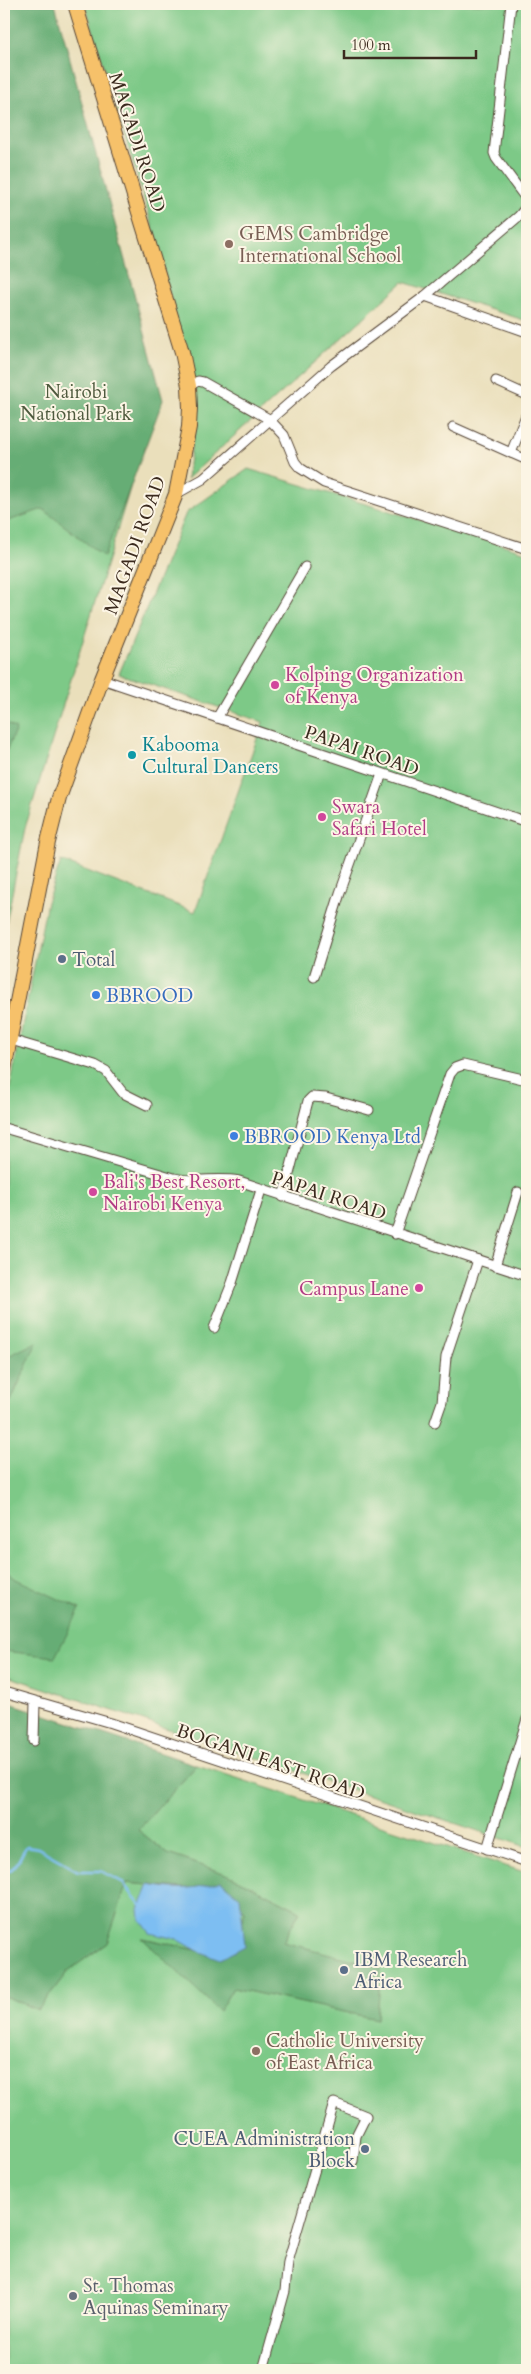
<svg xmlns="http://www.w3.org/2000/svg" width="531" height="2374" font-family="Cardo,serif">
<rect width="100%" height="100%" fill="#fcf5e5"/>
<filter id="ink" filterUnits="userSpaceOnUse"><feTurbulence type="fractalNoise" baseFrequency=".02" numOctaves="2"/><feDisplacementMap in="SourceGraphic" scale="10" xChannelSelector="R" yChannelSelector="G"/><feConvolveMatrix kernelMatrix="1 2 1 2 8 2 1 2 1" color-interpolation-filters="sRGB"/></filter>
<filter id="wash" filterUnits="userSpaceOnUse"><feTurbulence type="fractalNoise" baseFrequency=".0096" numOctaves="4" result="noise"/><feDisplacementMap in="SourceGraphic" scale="20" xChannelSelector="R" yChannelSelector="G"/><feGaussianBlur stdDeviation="1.12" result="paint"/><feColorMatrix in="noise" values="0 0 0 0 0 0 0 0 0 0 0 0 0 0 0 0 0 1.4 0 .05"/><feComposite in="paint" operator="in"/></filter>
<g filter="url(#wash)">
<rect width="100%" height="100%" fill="#eadfbb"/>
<g fill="#7dc987" stroke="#5c7a52">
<path d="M 4,4 L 50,4 L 134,293 L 149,403 L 142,450 L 25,828 L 4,934 Z"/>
<path d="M 85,4 L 527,4 L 527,321 L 403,282 L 187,479 L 197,407 L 155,235 Z"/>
<path d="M 248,469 L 527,552 L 527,1847 L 4,1675 L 4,1118 L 47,902 L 61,861 L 195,912 L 263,722 L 119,674 L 186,513 Z"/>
<path d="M 197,1765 L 527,1873 L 527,2370 L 4,2370 L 4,1996 L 38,2010 L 68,1971 L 107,1943 L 126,1883 L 193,1889 L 245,1911 L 236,1950 L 201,1951 L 143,1938 L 219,2010 L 233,1988 L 377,2019 L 380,1967 L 283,1942 L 300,1911 L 229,1875 L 168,1854 L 138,1830 Z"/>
</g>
<g fill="#66ad74" stroke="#506c49">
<path d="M 4,4 L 55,4 L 163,400 L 104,557 L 43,509 L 8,521 L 4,517 Z"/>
<path d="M 4,722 L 16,729 L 4,756 Z"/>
<path d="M 37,1342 L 11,1401 L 4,1406 L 4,1358 Z"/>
<path d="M 4,1570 L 16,1579 L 80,1609 L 55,1657 L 4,1651 Z"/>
<path d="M 4,1701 L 197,1765 L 138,1830 L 168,1854 L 229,1875 L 300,1911 L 283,1942 L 381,1967 L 377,2019 L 233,1988 L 219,2011 L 142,1938 L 201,1951 L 236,1950 L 245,1911 L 193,1889 L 127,1883 L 107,1943 L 68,1971 L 38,2010 L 4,1996 Z"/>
</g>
<path fill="#7dbef2" stroke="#5c7488" d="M 221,1881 L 240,1897 L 245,1946 L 220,1959 L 198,1951 L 177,1939 L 150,1933 L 140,1919 L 139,1909 L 149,1885 C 177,1890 194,1890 221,1881 Z"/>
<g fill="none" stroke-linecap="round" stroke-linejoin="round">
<path stroke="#7dbef2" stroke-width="2.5" d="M 4,1873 C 18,1869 19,1856 27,1846 L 38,1848 L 78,1871 L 101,1871 L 122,1882 L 141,1905"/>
</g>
</g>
<g filter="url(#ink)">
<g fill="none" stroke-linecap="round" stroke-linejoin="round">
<g stroke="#554536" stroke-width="11">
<g id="minor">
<path d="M 511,4 L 494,153 L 496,158 L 527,200"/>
<path d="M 425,296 L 527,332"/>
<path d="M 496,381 L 527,395"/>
<path d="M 189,386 L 198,381 L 203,382 L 269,419 L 284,435 L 295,462 L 300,468 L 324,483 L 527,549"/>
<path d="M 527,413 L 511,453 L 527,460"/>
<path d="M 453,427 L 511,453"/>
<path d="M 176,494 L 203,479 L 331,366 L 425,296 L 519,216 L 527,206"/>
<path d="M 102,679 L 527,822"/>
<path d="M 217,718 L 305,567"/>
<path d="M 314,977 L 340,893 L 382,774"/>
<path d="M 11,1040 L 95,1065 L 106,1071 L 123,1093 L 147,1105"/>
<path d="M 4,1128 L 174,1178 C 195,1183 217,1177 239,1181 L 527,1276"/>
<path d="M 283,1197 L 308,1101 L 312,1097 L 326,1098 L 369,1110"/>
<path d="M 395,1234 L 450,1074 L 455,1068 L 463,1065 L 527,1080"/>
<path d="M 495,1266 L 518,1192"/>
<path d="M 214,1328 L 232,1283 L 261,1190"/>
<path d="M 435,1422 L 442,1402 L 446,1357 L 478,1260"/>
<path d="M 4,1692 L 111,1723 L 527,1862"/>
<path d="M 34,1741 L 35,1702"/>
<path d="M 487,1849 L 527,1719"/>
<path d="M 263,2370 L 285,2291 L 288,2262 L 334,2103 L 366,2116 L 356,2136 L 353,2161"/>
</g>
</g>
<g stroke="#554536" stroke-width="16">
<path id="trunk" d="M 4,1069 L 48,842 L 59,798 L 102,679 L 176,494 L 189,427 L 190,408 L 189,386 L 182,352 L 75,4"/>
</g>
<use href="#minor" stroke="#fff" stroke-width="9"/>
<use href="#trunk" stroke="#f6c16b" stroke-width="14"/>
</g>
</g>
<g fill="#8d6e63" stroke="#fcf5e5" stroke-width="2">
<circle cx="229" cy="244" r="5"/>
<circle cx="256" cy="2051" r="5"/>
</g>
<g fill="#d1479c" stroke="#fcf5e5" stroke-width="2">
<circle cx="275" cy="685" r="5"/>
<circle cx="322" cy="817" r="5"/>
<circle cx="93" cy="1192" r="5"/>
<circle cx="419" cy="1288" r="5"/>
</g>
<circle fill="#0f9aa8" stroke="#fcf5e5" stroke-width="2" cx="132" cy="755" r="5"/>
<g fill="#5c6f8a" stroke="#fcf5e5" stroke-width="2">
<circle cx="62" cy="959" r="5"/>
<circle cx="344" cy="1970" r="5"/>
<circle cx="365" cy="2149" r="5"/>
</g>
<g fill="#3f7fe0" stroke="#fcf5e5" stroke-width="2">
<circle cx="96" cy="995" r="5"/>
<circle cx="234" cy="1136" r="5"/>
</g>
<circle fill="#6b7280" stroke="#fcf5e5" stroke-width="2" cx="73" cy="2296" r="5"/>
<g text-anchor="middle" stroke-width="4" stroke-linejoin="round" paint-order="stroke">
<g font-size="19" fill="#3b2a1e" stroke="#fcf5e5">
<text transform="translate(138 142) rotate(72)" y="7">MAGADI ROAD</text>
<text transform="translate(134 545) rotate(-70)" y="7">MAGADI ROAD</text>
<text transform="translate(362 750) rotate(19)" y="7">PAPAI ROAD</text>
<text transform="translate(329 1195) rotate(18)" y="7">PAPAI ROAD</text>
<text transform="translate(271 1761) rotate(19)" y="7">BOGANI EAST ROAD</text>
</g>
<g font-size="19" fill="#785e54" stroke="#fcf5e5" text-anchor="start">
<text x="239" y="240">GEMS Cambridge<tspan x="239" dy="22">International School</tspan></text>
<text x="266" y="2047">Catholic University<tspan x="266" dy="22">of East Africa</tspan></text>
</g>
<g font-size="19" fill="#4f5a3e" stroke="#fcf5e5">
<text x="76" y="398">Nairobi<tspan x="76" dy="22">National Park</tspan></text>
</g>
<g font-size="19" fill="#b23c85" stroke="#fcf5e5" text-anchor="start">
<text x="285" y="681">Kolping Organization<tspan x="285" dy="22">of Kenya</tspan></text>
<text x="332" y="813">Swara<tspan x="332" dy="22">Safari Hotel</tspan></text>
<text x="103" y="1188">Bali's Best Resort,<tspan x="103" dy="22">Nairobi Kenya</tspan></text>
<text x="409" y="1295" text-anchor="end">Campus Lane</text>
</g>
<g font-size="19" fill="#0d838f" stroke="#fcf5e5" text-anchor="start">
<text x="142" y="751">Kabooma<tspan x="142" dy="22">Cultural Dancers</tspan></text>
</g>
<g font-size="19" fill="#4e5e75" stroke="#fcf5e5" text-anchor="start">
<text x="72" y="966">Total</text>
<text x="354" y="1966">IBM Research<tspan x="354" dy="22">Africa</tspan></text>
<text x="355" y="2145" text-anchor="end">CUEA Administration<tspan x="355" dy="22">Block</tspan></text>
</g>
<g font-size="19" fill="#366cbe" stroke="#fcf5e5" text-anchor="start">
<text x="106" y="1002">BBROOD</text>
<text x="244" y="1143">BBROOD Kenya Ltd</text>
</g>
<g font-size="19" fill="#5b616d" stroke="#fcf5e5" text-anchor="start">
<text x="83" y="2292">St. Thomas<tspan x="83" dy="22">Aquinas Seminary</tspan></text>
</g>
</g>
<rect width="531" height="2374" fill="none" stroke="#fcf5e5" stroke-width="20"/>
<path d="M344 50v8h132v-8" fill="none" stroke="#3b2a1e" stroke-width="2.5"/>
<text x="351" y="50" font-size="15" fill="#3b2a1e" stroke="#fcf5e5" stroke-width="4" paint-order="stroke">100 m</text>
</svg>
